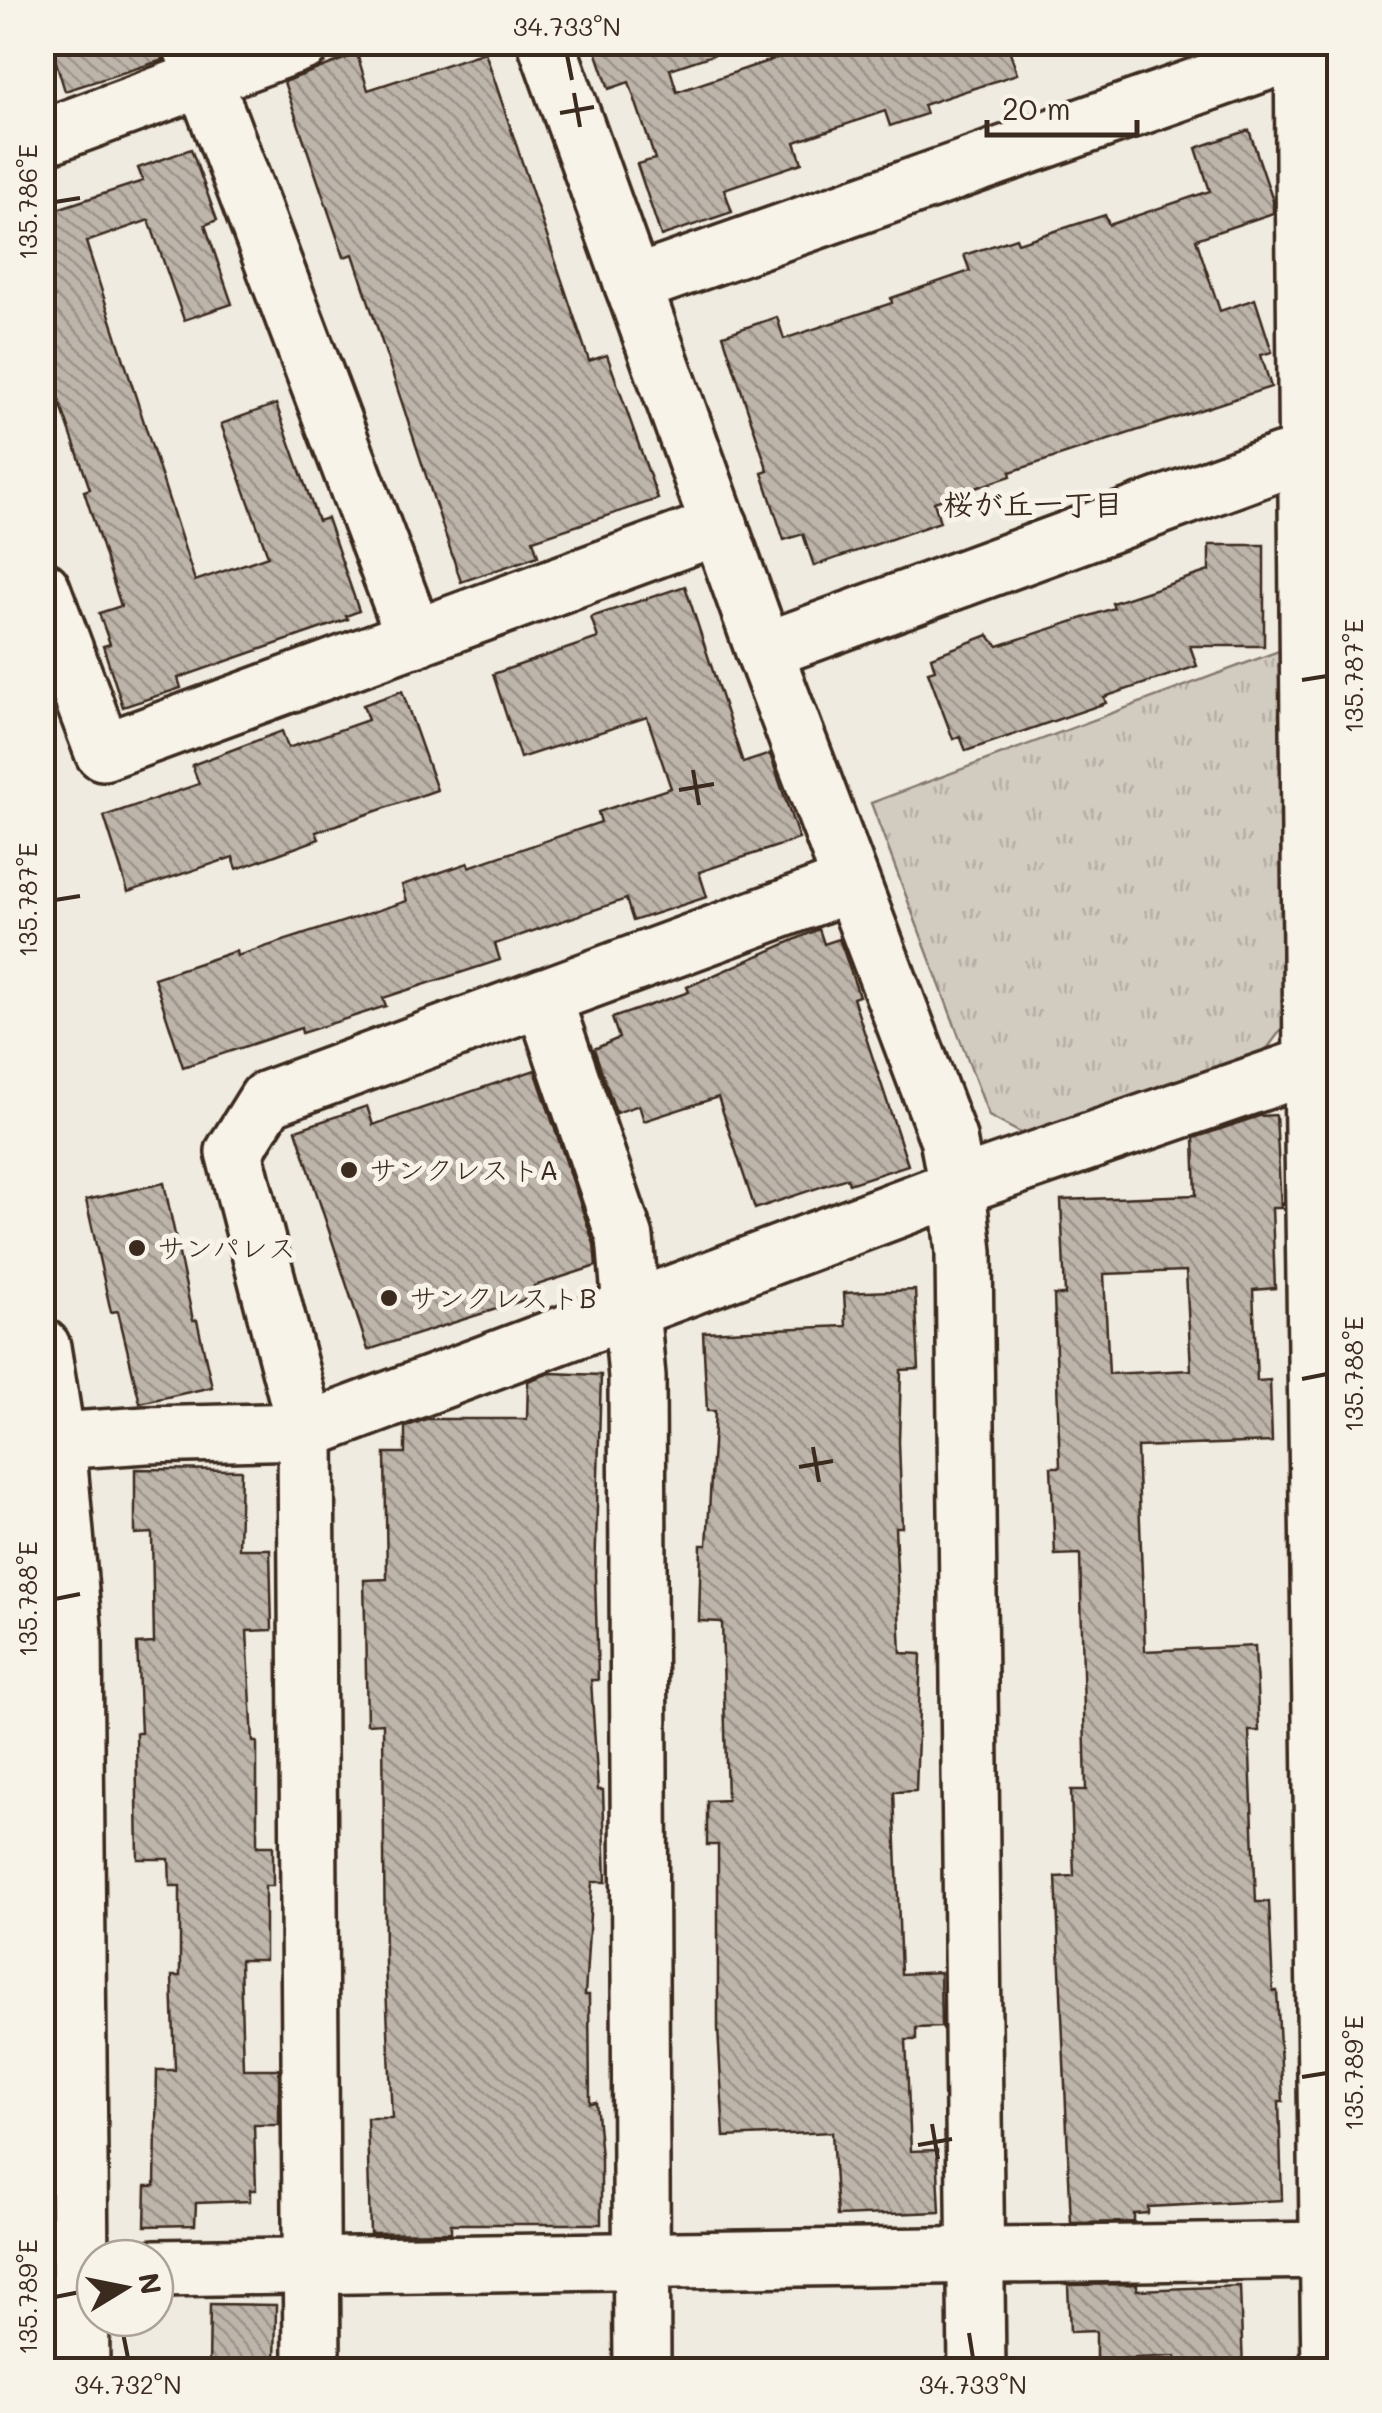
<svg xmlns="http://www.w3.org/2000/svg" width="1382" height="2413" font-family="Mali,'Klee One',sans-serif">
<defs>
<pattern id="park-tufts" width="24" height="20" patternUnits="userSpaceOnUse" patternTransform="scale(2.5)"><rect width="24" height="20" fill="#d1cbc0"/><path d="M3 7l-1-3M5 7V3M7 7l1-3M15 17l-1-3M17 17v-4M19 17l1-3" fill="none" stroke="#b4aea5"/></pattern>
<pattern id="building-back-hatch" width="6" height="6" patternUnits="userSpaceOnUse" patternTransform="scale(2.5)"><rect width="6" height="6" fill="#bdb5aa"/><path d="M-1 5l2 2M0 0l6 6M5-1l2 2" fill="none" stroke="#9b938a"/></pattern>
</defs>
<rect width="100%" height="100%" fill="#efebe0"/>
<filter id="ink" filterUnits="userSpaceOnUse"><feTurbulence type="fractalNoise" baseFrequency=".01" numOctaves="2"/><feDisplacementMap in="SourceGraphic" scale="20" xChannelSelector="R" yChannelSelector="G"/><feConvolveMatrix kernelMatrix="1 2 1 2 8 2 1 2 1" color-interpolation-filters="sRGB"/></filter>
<g filter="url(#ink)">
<path fill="url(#park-tufts)" stroke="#867a6f" stroke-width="2.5" d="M 1284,649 L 1290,1018 L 1266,1050 L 1028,1137 L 989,1116 L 871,803 Z"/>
<g fill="url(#building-back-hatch)" stroke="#3b2a1e" stroke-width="2.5" fill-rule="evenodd">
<path d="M 50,42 L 160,42 L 163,60 L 65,91 Z"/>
<path d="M 593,42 L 724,42 L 725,51 L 670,69 L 677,92 L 824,42 L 1007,42 L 1017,74 L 923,105 L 926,114 L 890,126 L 885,111 L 795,142 L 802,163 L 724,189 L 732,212 L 661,236 L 637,164 L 655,159 L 629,82 L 609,89 Z"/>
<path d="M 485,52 L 589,361 L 607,355 L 658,499 L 533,540 L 538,556 L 461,582 L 353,254 L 344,257 L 284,82 L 357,54 L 368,90 Z"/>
<path d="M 1249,130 L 1273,201 L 1273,213 L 1196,239 L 1220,311 L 1255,299 L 1272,352 L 1261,355 L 1271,387 L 1010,472 L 1011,476 L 934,502 L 940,522 L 814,566 L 803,534 L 784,540 L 762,473 L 768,471 L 723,335 L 777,317 L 784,339 L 892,303 L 891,298 L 970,271 L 964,255 L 1016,238 L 1018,243 L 1105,215 L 1109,225 L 1210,191 L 1196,148 Z"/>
<path d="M 191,149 L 217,220 L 205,225 L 232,304 L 184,320 L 149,220 L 86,242 L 195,581 L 268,556 L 221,424 L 276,404 L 318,521 L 327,518 L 359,611 L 346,616 L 348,619 L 178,678 L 181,688 L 123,707 L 103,646 L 110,644 L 99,613 L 121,606 L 84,491 L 90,489 L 42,351 L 42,302 L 54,297 L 42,264 L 42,214 L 143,181 L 138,168 Z"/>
<path d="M 1209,545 L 1264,545 L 1264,646 L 1190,646 L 1197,666 L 1104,697 L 1106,703 L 966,751 L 960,736 L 953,739 L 928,672 L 935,670 L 931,657 L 988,635 L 998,646 L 1114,608 L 1112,603 L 1209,571 Z"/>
<path d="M 685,586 L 743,763 L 770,754 L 799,839 L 699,872 L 707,897 L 633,921 L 626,899 L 495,944 L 500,960 L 383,998 L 386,1006 L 302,1033 L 301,1028 L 183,1067 L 154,978 L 236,951 L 237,956 L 407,901 L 402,885 L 468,863 L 469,867 L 601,822 L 598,812 L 671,788 L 647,717 L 520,758 L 493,674 L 598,638 L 591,617 Z"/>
<path d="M 402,691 L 437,790 L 316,832 L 319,839 L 237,869 L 233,857 L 128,892 L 104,816 L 199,784 L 192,765 L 282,731 L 288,748 L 368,720 L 363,705 Z"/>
<path d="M 819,929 L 824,944 L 839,939 L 844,952 L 859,996 L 853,998 L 908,1165 L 849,1184 L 847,1178 L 755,1209 L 718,1097 L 644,1121 L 639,1105 L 616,1113 L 594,1049 L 619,1038 L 612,1018 L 689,992 L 687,987 Z"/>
<path d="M 535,1070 L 594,1244 L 596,1266 L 534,1286 L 537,1296 L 368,1350 L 296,1130 L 367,1106 L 373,1125 Z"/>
<path d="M 1276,1115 L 1281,1208 L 1272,1208 L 1275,1288 L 1253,1290 L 1257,1381 L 1270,1380 L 1272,1442 L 1137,1447 L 1145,1651 L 1255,1646 L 1259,1731 L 1249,1731 L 1256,1902 L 1269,1902 L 1273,1991 L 1277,1991 L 1283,2101 L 1279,2101 L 1282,2200 L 1148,2207 L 1148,2213 L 1134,2214 L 1134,2222 L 1071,2223 L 1056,1877 L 1074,1876 L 1071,1790 L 1086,1790 L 1080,1554 L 1055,1555 L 1051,1467 L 1060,1467 L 1054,1295 L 1065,1295 L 1061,1200 L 1196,1195 L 1194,1138 L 1259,1116 ZM 1186,1271 L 1191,1370 L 1109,1374 L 1104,1274 Z"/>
<path d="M 164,1183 L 193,1320 L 197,1320 L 212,1387 L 140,1403 L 118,1311 L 111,1312 L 86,1200 Z"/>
<path d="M 915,1290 L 919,1369 L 901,1370 L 899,1442 L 902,1527 L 895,1527 L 901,1653 L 921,1654 L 916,1791 L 894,1792 L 901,1974 L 940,1972 L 941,2027 L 916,2028 L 916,2040 L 906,2040 L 911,2151 L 937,2150 L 940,2212 L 837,2216 L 832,2132 L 724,2137 L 718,2028 L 718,1845 L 707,1845 L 707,1801 L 727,1800 L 722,1622 L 699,1621 L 701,1545 L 707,1545 L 715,1411 L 707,1411 L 703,1332 L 846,1326 L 844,1293 Z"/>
<path d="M 550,1373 L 601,1375 L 595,1575 L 598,1680 L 591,1680 L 598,1790 L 603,1790 L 606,1882 L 592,1882 L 585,1995 L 589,1995 L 590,2103 L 596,2102 L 601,2158 L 601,2224 L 451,2224 L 451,2232 L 370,2233 L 367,2118 L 392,2118 L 385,1964 L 383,1723 L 367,1724 L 365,1622 L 364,1580 L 387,1579 L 385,1453 L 405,1453 L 405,1427 L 426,1419 L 527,1419 L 528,1381 Z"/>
<path d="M 135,1469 L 241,1470 L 239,1549 L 270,1549 L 272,1630 L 247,1631 L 253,1742 L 257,1742 L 257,1846 L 273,1846 L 273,1886 L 265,1886 L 265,1960 L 240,1960 L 243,2069 L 279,2069 L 279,2125 L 254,2125 L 256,2190 L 250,2190 L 250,2201 L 196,2203 L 195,2225 L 145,2226 L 146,2186 L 155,2186 L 157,2070 L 175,2070 L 172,1976 L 180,1976 L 180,1886 L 170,1886 L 169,1859 L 138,1859 L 136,1733 L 141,1733 L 137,1644 L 154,1643 L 152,1533 L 135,1534 Z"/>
<path d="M 1137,2284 L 1137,2290 L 1240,2286 L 1243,2370 L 1177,2370 L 1176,2356 L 1096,2360 L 1096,2331 L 1070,2332 L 1068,2285 Z"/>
<path d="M 210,2304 L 276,2305 L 275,2370 L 209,2370 Z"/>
</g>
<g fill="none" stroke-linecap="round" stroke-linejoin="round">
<g stroke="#3b2a1e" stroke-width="62">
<g id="minor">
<path d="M 190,42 L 415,639"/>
<path d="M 546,42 L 764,651 L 948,1138 L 957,1187 L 964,1252 L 977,2370"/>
<path d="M 1303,42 L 1312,1064 L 1330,2370"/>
<path d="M 42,138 L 303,42"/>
<path d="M 633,285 L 1303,49"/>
<path d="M 42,589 L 103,752 L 720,526"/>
<path d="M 764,651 L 1283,461 L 1306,461"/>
<path d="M 543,997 L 625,1238 L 637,1377 L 642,2370"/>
<path d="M 42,1347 L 57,1441 L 74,1637 L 81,2370"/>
<path d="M 57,1441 L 146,1435 L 306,1431 L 957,1187 L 1340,1055"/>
<path d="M 155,2268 L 1329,2250 L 1340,2253"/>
<path d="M 312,2370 L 306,1431 L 234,1152 L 267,1099 L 850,884"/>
</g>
</g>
<use href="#minor" stroke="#f7f3e8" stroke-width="55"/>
</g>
</g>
<path fill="none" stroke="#3b2a1e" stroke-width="4" d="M 567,55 L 572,80M 574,93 L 580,127M 560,113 L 594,107M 55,202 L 80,198M 1302,680 L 1327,676M 693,770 L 699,805M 679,790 L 714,784M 55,900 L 80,896M 1302,1379 L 1327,1374M 813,1447 L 819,1482M 799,1467 L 833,1461M 55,1599 L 80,1594M 1302,2077 L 1327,2073M 932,2124 L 938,2159M 918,2145 L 952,2139M 55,2297 L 80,2292M 123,2333 L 128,2358M 969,2333 L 973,2358"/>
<g fill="#3b2a1e" stroke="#f7f3e8" stroke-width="4">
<circle cx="349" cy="1170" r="10"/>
<circle cx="137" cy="1248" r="10"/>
<circle cx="389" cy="1298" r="10"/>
</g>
<g text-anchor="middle" stroke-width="10" stroke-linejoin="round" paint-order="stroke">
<g font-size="28" fill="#3b2a1e" stroke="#f7f3e8" text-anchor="start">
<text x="369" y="1180">サンクレストA</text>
<text x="157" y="1258">サンパレス</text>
<text x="409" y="1308">サンクレストB</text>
</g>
<g font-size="30" font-weight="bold" fill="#3b2a1e" stroke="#f7f3e8">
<text x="1033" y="515">桜が丘一丁目</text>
</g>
</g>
<rect width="1382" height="2413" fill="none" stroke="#f7f3e8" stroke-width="110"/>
<g transform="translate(125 2288) rotate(80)"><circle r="48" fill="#f7f3e8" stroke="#aca397" stroke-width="2.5"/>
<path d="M0-8L18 38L0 25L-18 38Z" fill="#3b2a1e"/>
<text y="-15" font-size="28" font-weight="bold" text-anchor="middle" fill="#3b2a1e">N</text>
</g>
<path d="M987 120v15h150v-15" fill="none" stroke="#3b2a1e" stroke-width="5"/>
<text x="1002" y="120" font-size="30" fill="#3b2a1e" stroke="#f7f3e8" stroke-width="8" paint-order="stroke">20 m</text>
<rect x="55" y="55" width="1272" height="2303" fill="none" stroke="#3b2a1e" stroke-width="4"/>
<g font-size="25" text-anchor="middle" fill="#3b2a1e">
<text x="567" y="36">34.733°N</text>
<text transform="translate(28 202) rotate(-90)" y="9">135.786°E</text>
<text transform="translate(1354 676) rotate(-90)" y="9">135.787°E</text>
<text transform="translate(28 900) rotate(-90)" y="9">135.787°E</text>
<text transform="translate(1354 1374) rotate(-90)" y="9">135.788°E</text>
<text transform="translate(28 1599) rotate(-90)" y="9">135.788°E</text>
<text transform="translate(1354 2073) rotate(-90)" y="9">135.789°E</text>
<text transform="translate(28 2297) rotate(-90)" y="9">135.789°E</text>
<text x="128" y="2394">34.732°N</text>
<text x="973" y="2394">34.733°N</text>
</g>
</svg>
